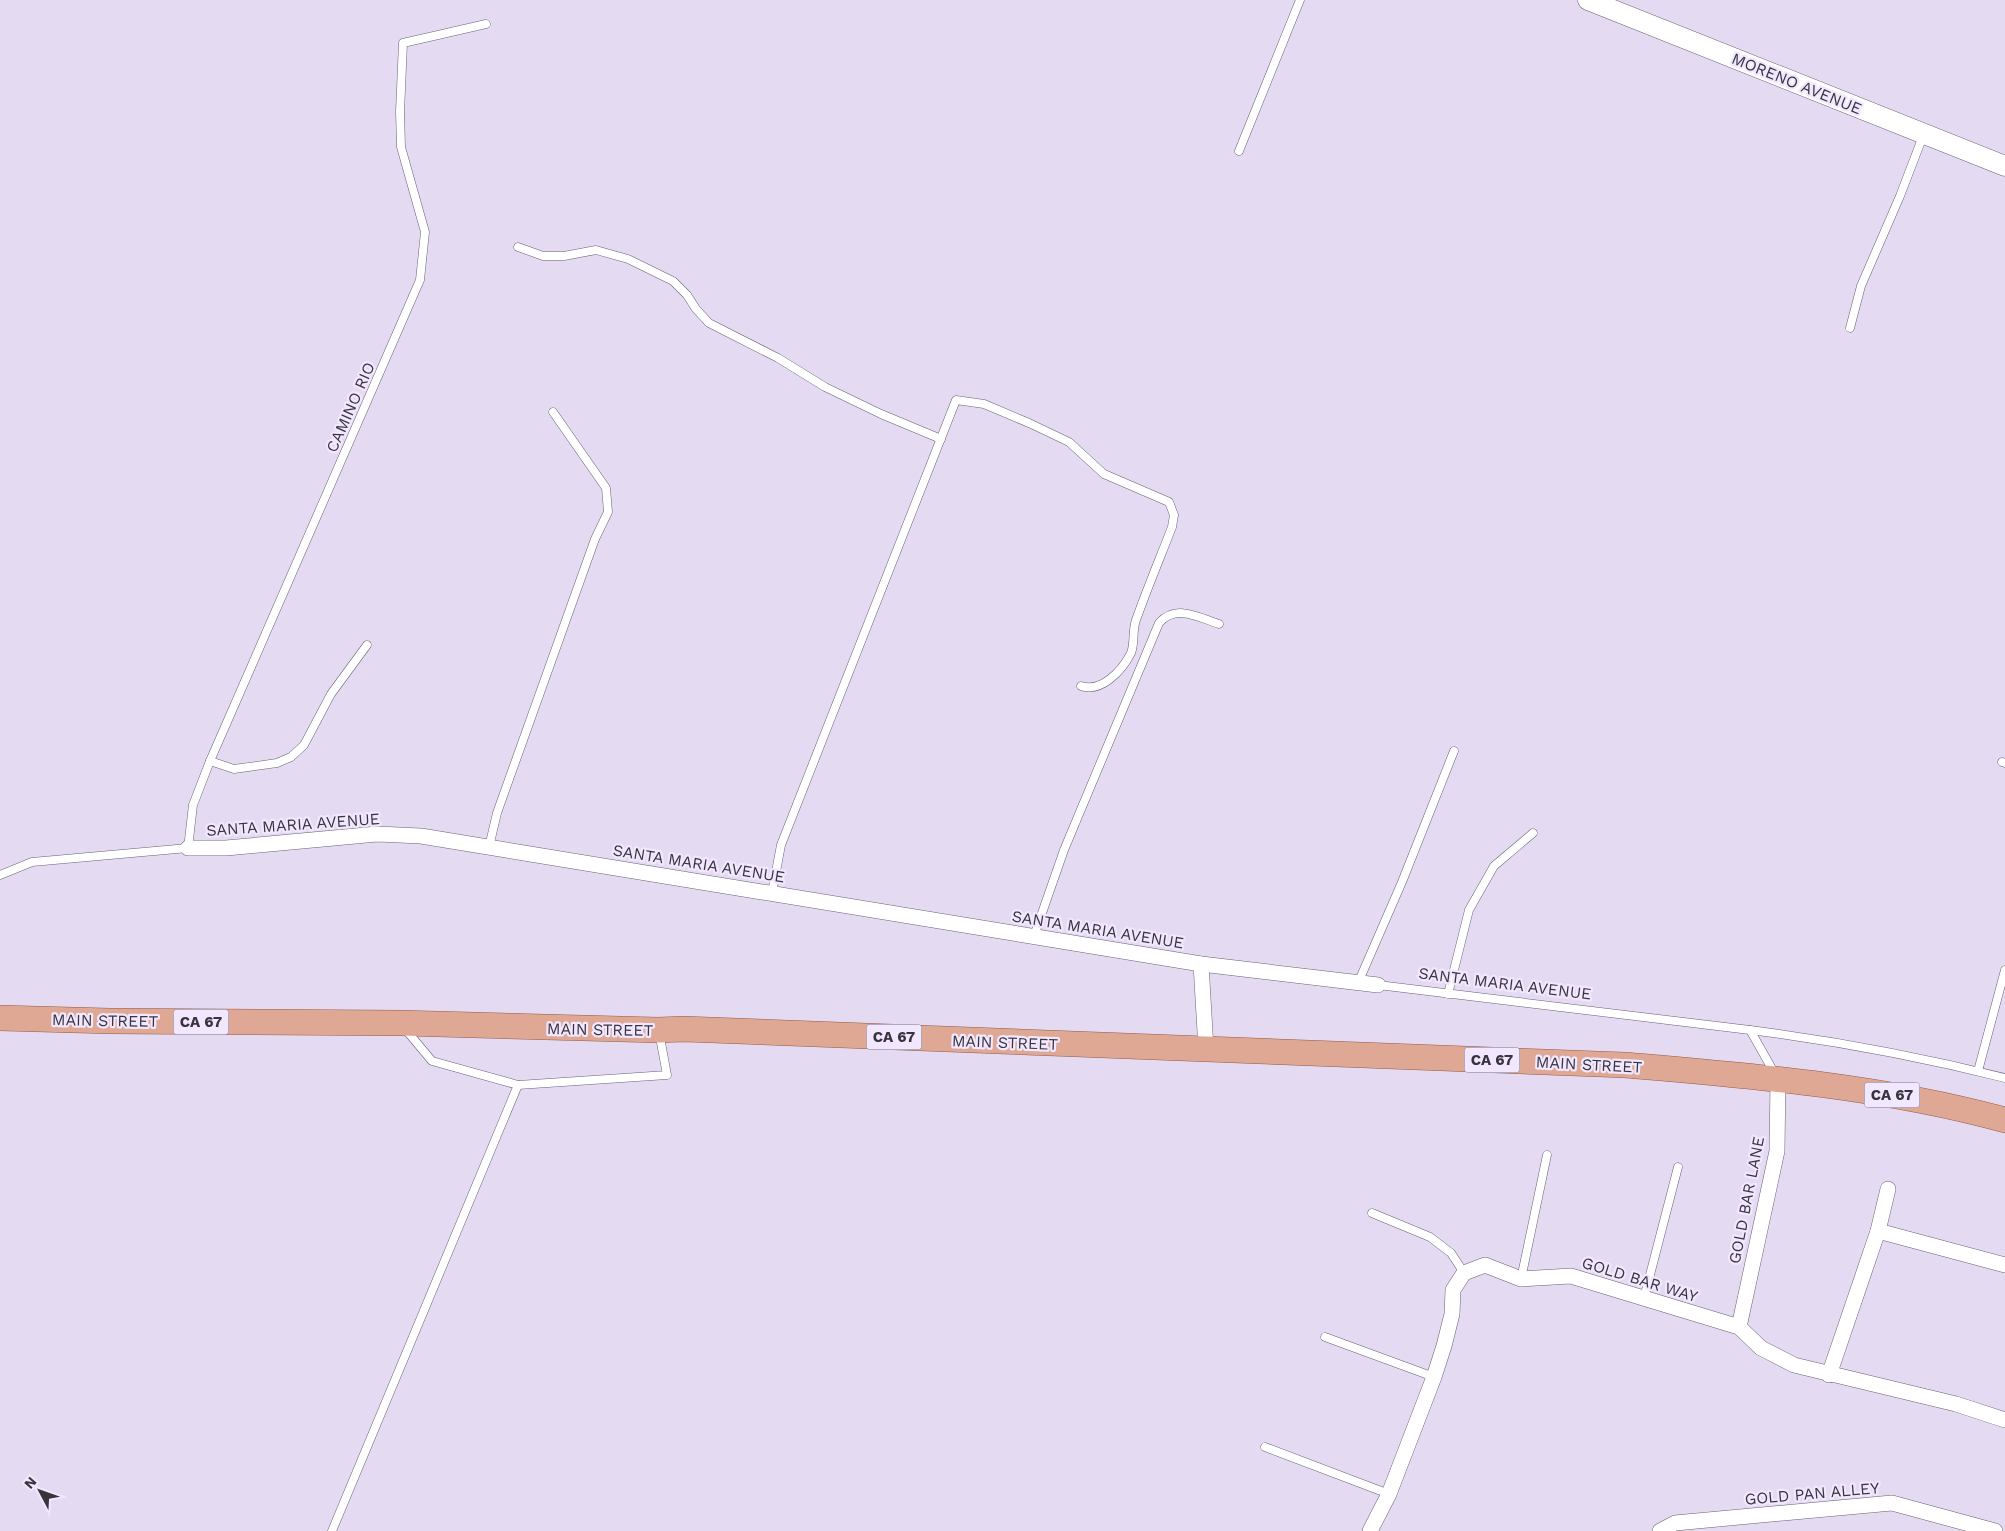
<svg xmlns="http://www.w3.org/2000/svg" width="2005" height="1531" font-family="'Work Sans',sans-serif">
<rect width="100%" height="100%" fill="#e4daf1"/>
<g fill="none" stroke-linecap="round" stroke-linejoin="round">
<g stroke="#6a6175" stroke-width="9">
<g id="service">
<path d="M 1239,151 L 1300,0"/>
<path d="M 518,247 L 543,256 L 564,256 L 596,250 L 628,259 L 673,281 L 687,295 L 696,309 L 709,323 L 778,358 L 825,387 L 881,414 L 941,439"/>
<path d="M 1850,328 L 1861,286 L 1900,196 L 1923,136"/>
<path d="M 210,761 L 234,769 L 277,763 L 291,757 L 304,745 L 331,694 L 367,645"/>
<path d="M 2002,762 L 2005,763"/>
<path d="M 489,847 L 497,813 L 595,539 L 608,512 L 606,488 L 553,412"/>
<path d="M 0,875 L 32,862 L 188,848 L 193,805 L 210,761 L 420,280 L 425,232 L 401,147 L 400,112 L 403,43 L 486,24"/>
<path d="M 772,893 L 781,845 L 956,400 L 984,404 L 1029,423 L 1069,442 L 1104,474 L 1169,502 L 1174,515 L 1172,527 C 1160,558 1147,589 1136,620 C 1132,631 1135,643 1131,653 C 1122,671 1101,693 1081,686"/>
<path d="M 1034,936 L 1064,850 L 1159,623 C 1176,604 1198,617 1219,624"/>
<path d="M 1358,983 L 1402,882 L 1454,751"/>
<path d="M 1378,985 L 1750,1030 L 1775,1074"/>
<path d="M 1448,994 L 1469,910 L 1494,866 L 1533,833"/>
<path d="M 406,1030 L 432,1061 L 518,1085 L 667,1075 L 659,1032"/>
<path d="M 1750,1030 C 1836,1041 1921,1057 2005,1078"/>
<path d="M 1978,1071 L 2005,970"/>
<path d="M 1372,1213 L 1430,1237 L 1451,1253 L 1464,1273"/>
<path d="M 1521,1279 L 1547,1155"/>
<path d="M 1644,1298 L 1678,1167"/>
<path d="M 1325,1337 L 1434,1377"/>
<path d="M 1265,1447 L 1389,1494"/>
<path d="M 332,1531 L 518,1085"/>
</g>
</g>
<g stroke="#6a6175" stroke-width="16">
<g id="minor">
<path d="M 188,848 L 226,848 L 377,834 L 421,836 L 1201,964 L 1378,985"/>
<path d="M 1201,964 L 1206,1049"/>
<path d="M 1878,1231 L 2005,1265"/>
<path d="M 1739,1327 L 1777,1151 L 1778,1078"/>
<path d="M 1829,1375 L 1878,1231 L 1888,1189"/>
<path d="M 1370,1531 L 1389,1494 L 1434,1377 L 1444,1346 L 1452,1314 L 1453,1290 L 1464,1273 L 1485,1265 L 1521,1279 L 1571,1276 L 1739,1327 L 1761,1348 L 1794,1365 L 1956,1404 L 2005,1420"/>
<path d="M 1660,1531 L 1675,1523 L 1892,1503 L 1995,1531"/>
</g>
</g>
<g stroke="#6a6175" stroke-width="21">
<path id="tertiary" d="M 1588,0 L 2005,166"/>
</g>
<g stroke="#955a47" stroke-width="26">
<path id="primary" d="M 0,1018 L 110,1021 L 401,1023 L 658,1030 L 684,1029 L 1625,1065 C 1753,1076 1881,1086 2005,1120"/>
</g>
<use href="#service" stroke="#fff" stroke-width="8"/>
<use href="#minor" stroke="#fff" stroke-width="15"/>
<use href="#tertiary" stroke="#fff" stroke-width="20"/>
<use href="#primary" stroke="#dea894" stroke-width="25"/>
</g>
<g text-anchor="middle" stroke-width="4.5" stroke-linejoin="round" paint-order="stroke">
<g fill="#f1e7ff" stroke="#6f6a77" stroke-width="1">
<rect x="173.5" y="1009.5" width="55" height="25" rx="4"/>
<rect x="866.5" y="1024.5" width="55" height="25" rx="4"/>
<rect x="1464.5" y="1047.5" width="55" height="25" rx="4"/>
<rect x="1864.5" y="1082.5" width="55" height="25" rx="4"/>
</g>
<g font-size="15" font-weight="bold" fill="#37343d">
<text x="201" y="1027">CA 67</text>
<text x="894" y="1042">CA 67</text>
<text x="1492" y="1065">CA 67</text>
<text x="1892" y="1100">CA 67</text>
</g>
<g font-size="16" fill="#37343d" stroke="#f1e7ff">
<text transform="translate(1797 83) rotate(22)" y="6">MORENO AVENUE</text>
<text transform="translate(350 407) rotate(-66)" y="6">CAMINO RIO</text>
<text transform="translate(293 824) rotate(-4)" y="6">SANTA MARIA AVENUE</text>
<text transform="translate(699 863) rotate(9)" y="6">SANTA MARIA AVENUE</text>
<text transform="translate(1098 929) rotate(9)" y="6">SANTA MARIA AVENUE</text>
<text transform="translate(1505 983) rotate(7)" y="6">SANTA MARIA AVENUE</text>
<text transform="translate(105 1020) rotate(1)" y="6">MAIN STREET</text>
<text transform="translate(600 1029) rotate(1)" y="6">MAIN STREET</text>
<text transform="translate(1005 1042) rotate(2)" y="6">MAIN STREET</text>
<text transform="translate(1589 1064) rotate(3)" y="6">MAIN STREET</text>
<text transform="translate(1746 1200) rotate(-79)" y="6">GOLD BAR LANE</text>
<text transform="translate(1640 1279) rotate(17)" y="6">GOLD BAR WAY</text>
<text transform="translate(1812 1493) rotate(-5)" y="6">GOLD PAN ALLEY</text>
</g>
</g>
<g transform="translate(40 1491) rotate(311)" stroke="#f1e7ff" stroke-width="4" paint-order="stroke">
<path d="M0-4L9 19L0 12L-9 19Z" fill="#37343d"/>
<text y="-8" font-size="14" font-weight="bold" text-anchor="middle" fill="#37343d">N</text>
</g>
</svg>
